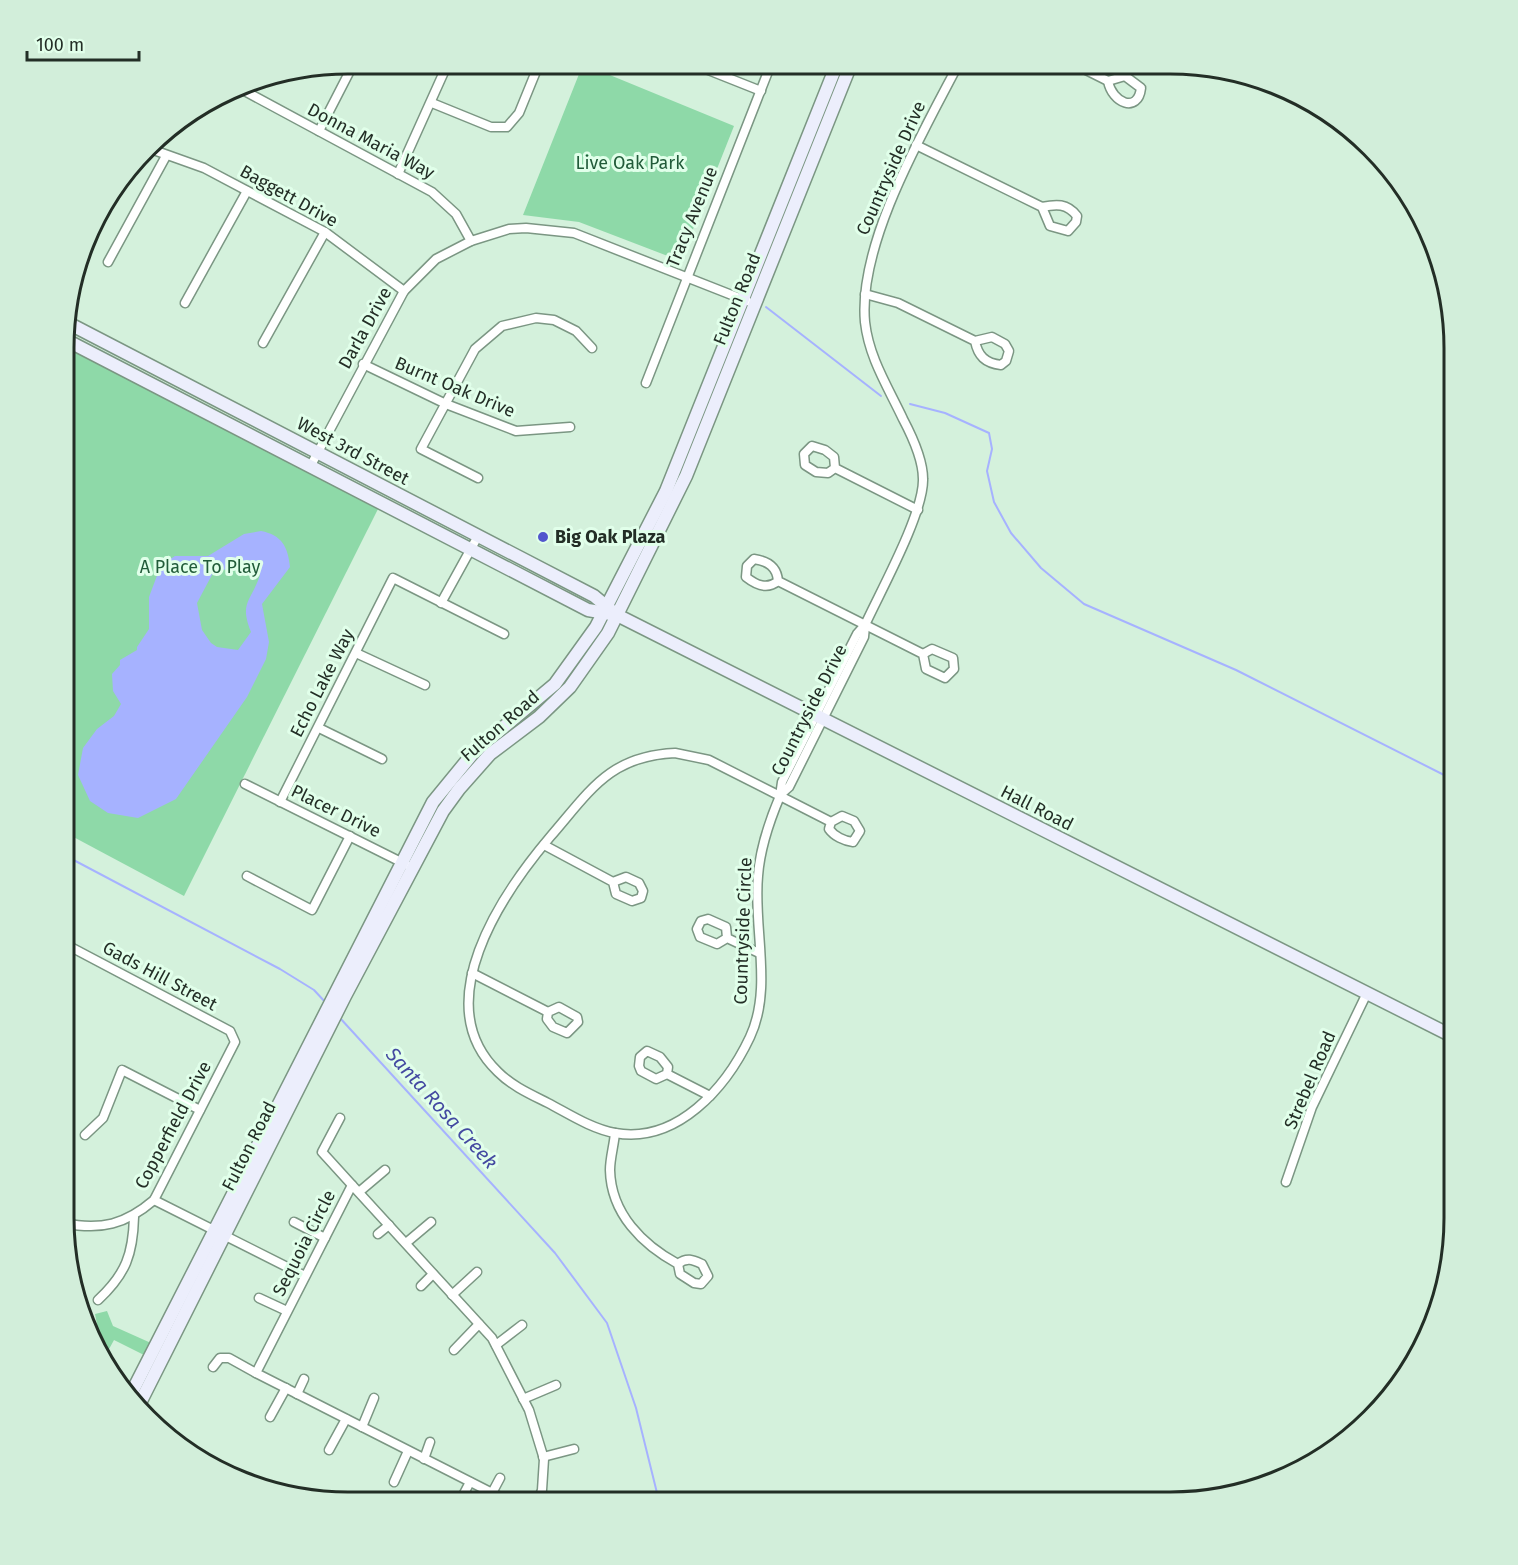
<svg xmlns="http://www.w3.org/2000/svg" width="1518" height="1565" font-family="'Fira Sans',sans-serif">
<rect width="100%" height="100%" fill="#d4f1dc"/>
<g fill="#8ed9a8">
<path d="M 583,64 L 734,126 L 684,252 L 673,258 L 579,222 L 523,215 Z"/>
<path d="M 68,348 L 378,509 L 184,896 L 66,833 Z"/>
<path d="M 107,1311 L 113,1326 L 151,1343 L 144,1355 L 114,1340 L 103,1360 L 91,1335 L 97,1324 L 95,1314 Z"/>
</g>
<path fill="#a6b2ff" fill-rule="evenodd" d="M 261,531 C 282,535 288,547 290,567 L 262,604 L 269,642 L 266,659 L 247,697 L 176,799 L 138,818 L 108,813 L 90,801 L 78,775 L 83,748 L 97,729 L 114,716 L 121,704 L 113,691 L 112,674 L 120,665 L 120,660 L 137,650 L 137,647 L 149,629 L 149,597 L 161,565 L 175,556 L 208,556 L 244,534 ZM 250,566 L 258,570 L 260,575 C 251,602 239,602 251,632 L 238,650 L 217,647 L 211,643 L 202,630 L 197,603 L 214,571 Z"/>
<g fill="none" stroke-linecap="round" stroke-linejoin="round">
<g stroke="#a6b2ff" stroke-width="2">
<path d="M 766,307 L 881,396"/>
<path d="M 910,404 L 945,413 L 989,433 L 992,449 L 987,471 L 994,502 L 1011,533 L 1041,568 L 1084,604 L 1236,670 L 1454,780"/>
<path d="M 66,856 L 280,969 L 314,990 L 326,1003"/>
<path d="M 340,1018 L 555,1253 L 607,1323 L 636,1408 L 659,1501"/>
</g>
<g stroke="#7b9683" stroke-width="11">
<g id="street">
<path d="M 693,64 L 761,91"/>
<path d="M 1076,65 L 1108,81"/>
<path d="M 1125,76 L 1141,88 C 1138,114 1112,103 1108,81 Z"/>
<path d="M 239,88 L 432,192 L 456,214 L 471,241"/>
<path d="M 432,103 L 491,127 L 507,127 L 519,113 L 539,64"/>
<path d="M 319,131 L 354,63"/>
<path d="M 916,145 L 1042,207 L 1050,226 L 1068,231 L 1076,222 L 1077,216 C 1067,203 1056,204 1042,207"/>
<path d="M 148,148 L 204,168 L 325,232 L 404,291"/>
<path d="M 398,174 L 448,63"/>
<path d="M 108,262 L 166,156"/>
<path d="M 865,294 L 898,303 L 975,341 C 978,356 985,363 1001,365 L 1006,361 L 1009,351 L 1005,344 L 992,337 L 975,341"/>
<path d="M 185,303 L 247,191"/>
<path d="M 263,343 L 325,232"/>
<path d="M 363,364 L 446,404 L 516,431 L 570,427"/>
<path d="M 646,383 L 771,64"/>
<path d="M 310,467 L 404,291 L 436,259 L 471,241 L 509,229 L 526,228 L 574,233 L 747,301"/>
<path d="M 835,468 L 828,473 L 816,472 L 805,465 L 804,454 L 812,446 L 825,450 L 834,457 L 835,468 L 918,510"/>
<path d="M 478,478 L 421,449 L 475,349 L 502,326 L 536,318 L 554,320 L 576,331 L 592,348"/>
<path d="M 778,581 C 767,590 756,585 746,577 L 747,566 L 754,559 C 768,561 777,567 778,581 L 923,654 L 926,669 L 945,678 L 954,669 L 953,658 L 932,649 L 923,654"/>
<path d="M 441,603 L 478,536"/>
<path d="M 356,653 L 425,685"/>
<path d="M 319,728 L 382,759"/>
<path d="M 675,753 L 709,760 L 780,796 C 769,822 760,848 758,876 C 753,928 773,988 750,1037 C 726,1088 677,1144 615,1133 C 592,1129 569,1114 548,1103 C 530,1094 512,1086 498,1072 C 427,1004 501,895 550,837 C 590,791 609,756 675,753 Z"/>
<path d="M 245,784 L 407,865"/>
<path d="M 780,795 L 789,787 L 864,637 L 865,626"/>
<path d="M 780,796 L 782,782 L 857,634 L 865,625 C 880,592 924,513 923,479 C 923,459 912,436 903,419 C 888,387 869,358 865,322 C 858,244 922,134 958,65"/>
<path d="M 780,796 L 831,822 L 829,829 C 834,836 844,841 853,842 L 860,831 L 854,821 L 842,816 L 831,822"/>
<path d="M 280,802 L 393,578 L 504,634"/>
<path d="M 544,845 L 613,882 L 616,894 L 632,901 L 641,898 L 643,891 L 639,883 L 626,877 L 613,882"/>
<path d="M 247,876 L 312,910 L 350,836"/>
<path d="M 727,938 L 717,944 L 700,937 L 697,929 L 701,921 L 708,919 L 726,927 L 727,938 L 759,953"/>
<path d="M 472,973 L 548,1012 L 547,1019 L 553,1027 L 567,1033 L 578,1022 L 577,1017 L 559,1007 L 548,1012"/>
<path d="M 667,1074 L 656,1079 L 641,1071 L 639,1066 L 640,1057 L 647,1051 L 660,1057 L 668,1067 L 667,1074 L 710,1096"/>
<path d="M 340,1118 L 322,1152 L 352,1185"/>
<path d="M 615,1133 C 614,1145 610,1158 610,1170 C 611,1214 643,1245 678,1264 L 680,1274 L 694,1283 L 701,1284 L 708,1276 L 702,1264 C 693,1260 687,1257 678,1264"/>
<path d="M 85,1135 L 103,1118 L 122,1070 L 200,1110"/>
<path d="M 1286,1182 L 1312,1107 L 1367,993"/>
<path d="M 359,1192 L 385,1170"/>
<path d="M 154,1200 L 305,1276"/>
<path d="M 294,1222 L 325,1238"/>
<path d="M 64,1223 C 101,1231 126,1224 154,1200 L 235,1042 L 230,1031 L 65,944"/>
<path d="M 378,1234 L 389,1225"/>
<path d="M 406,1243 L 431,1222"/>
<path d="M 421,1286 L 433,1274"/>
<path d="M 452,1295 L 477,1272"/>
<path d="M 259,1298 L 287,1311"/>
<path d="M 98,1300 C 126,1274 133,1254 134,1217"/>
<path d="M 496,1345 L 522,1325"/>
<path d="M 454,1350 L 479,1324"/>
<path d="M 213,1367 L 220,1358 L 229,1358 L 256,1373"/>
<path d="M 297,1394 L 304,1379"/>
<path d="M 523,1399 L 556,1385"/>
<path d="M 270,1417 L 286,1388"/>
<path d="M 362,1427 L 374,1398"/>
<path d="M 329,1450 L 346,1419"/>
<path d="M 543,1457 L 574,1449"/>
<path d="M 424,1459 L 430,1442"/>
<path d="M 394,1482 L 408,1451"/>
<path d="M 492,1493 L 500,1478"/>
<path d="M 460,1501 L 470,1482"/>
<path d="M 508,1501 L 256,1373 L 352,1185 L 492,1338 L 529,1410 L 544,1459 L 542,1490 L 538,1501"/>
</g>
</g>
<g stroke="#7b9683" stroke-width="15">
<g id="secondary">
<path d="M 68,323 L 594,596 L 612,611"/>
<path d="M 68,341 L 588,610 L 617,615 L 1454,1037"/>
<path d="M 131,1394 L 433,802 L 474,752 L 555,684 L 596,627 L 666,491 L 837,64"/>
<path d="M 140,1403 L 345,996 L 443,811 L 459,789 L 490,754 L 539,717 L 570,687 L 608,633 L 686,476 L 851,64"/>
</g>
</g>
<use href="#street" stroke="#fff" stroke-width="8"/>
<use href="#secondary" stroke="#eceefc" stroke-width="12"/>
</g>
<circle fill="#5256cd" stroke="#e1ffea" stroke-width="2" cx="543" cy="537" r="6"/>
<g text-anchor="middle" stroke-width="6" stroke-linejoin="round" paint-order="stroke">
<g font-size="18" fill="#232e26" stroke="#e1ffea">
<text transform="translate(371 141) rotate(28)" y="6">Donna Maria Way</text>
<text transform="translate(891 168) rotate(-66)" y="6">Countryside Drive</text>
<text transform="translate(289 196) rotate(29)" y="6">Baggett Drive</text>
<text transform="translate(692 217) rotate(-68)" y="6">Tracy Avenue</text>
<text transform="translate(737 299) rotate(-68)" y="6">Fulton Road</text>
<text transform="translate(365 328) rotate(-61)" y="6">Darla Drive</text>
<text transform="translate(455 387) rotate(23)" y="6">Burnt Oak Drive</text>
<text transform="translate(353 451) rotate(28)" y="6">West 3rd Street</text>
<text transform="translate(322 683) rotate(-63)" y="6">Echo Lake Way</text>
<text transform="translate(809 710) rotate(-63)" y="6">Countryside Drive</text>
<text transform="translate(500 726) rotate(-41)" y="6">Fulton Road</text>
<text transform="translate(1037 808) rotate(27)" y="6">Hall Road</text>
<text transform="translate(336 811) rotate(26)" y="6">Placer Drive</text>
<text transform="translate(743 931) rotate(-88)" y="6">Countryside Circle</text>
<text transform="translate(160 976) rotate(28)" y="6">Gads Hill Street</text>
<text transform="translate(1310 1080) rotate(-67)" y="6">Strebel Road</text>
<text transform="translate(173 1125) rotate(-62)" y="6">Copperfield Drive</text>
<text transform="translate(249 1146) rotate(-63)" y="6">Fulton Road</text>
<text transform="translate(304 1243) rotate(-63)" y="6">Sequoia Circle</text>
</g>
<g font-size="18" fill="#215b39" stroke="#e1ffea">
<text x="630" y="169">Live Oak Park</text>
<text x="200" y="573">A Place To Play</text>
</g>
<g font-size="18" font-weight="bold" fill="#232e26" stroke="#e1ffea" text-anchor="start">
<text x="555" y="543">Big Oak Plaza</text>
</g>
<g font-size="20" font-style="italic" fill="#444aa1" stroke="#e1ffea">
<text transform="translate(442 1108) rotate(48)" y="7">Santa Rosa Creek</text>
</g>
</g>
<path d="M0 0H1518V1565H0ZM348 74H1170A274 274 0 0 1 1444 348V1218A274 274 0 0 1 1170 1492H348A274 274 0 0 1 74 1218V348A274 274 0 0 1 348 74Z" fill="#d2eeda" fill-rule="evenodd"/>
<path fill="none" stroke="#232e26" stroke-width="3" d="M348 74H1170A274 274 0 0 1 1444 348V1218A274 274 0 0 1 1170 1492H348A274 274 0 0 1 74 1218V348A274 274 0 0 1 348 74Z"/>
<path d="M27 51v9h112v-9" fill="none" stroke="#232e26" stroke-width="3"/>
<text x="36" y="51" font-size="18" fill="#232e26" stroke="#e1ffea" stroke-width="4.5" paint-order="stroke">100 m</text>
</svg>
